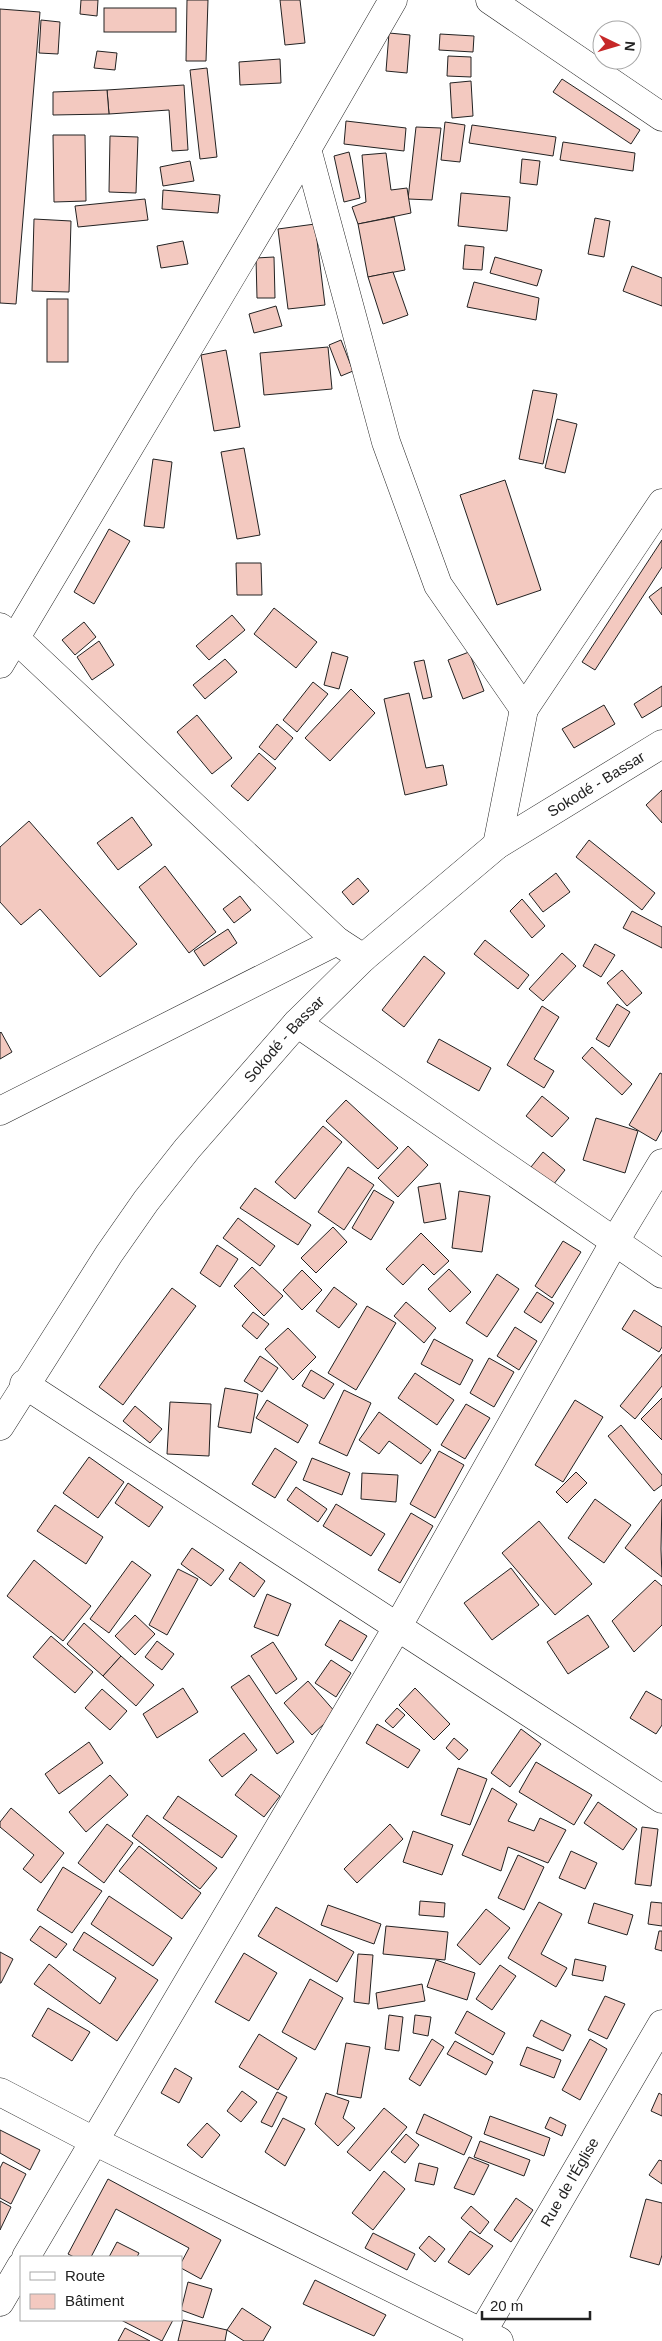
<svg xmlns="http://www.w3.org/2000/svg" width="662" height="2341" font-family="Arial,sans-serif">
<rect width="100%" height="100%" fill="#fff"/>
<g fill="#f3c9c0" stroke="#222">
<path d="M 81,0 L 98,0 L 97,16 L 80,14 Z"/>
<path d="M 187,0 L 208,0 L 206,61 L 186,61 Z"/>
<path d="M 280,0 L 300,0 L 305,43 L 285,45 Z"/>
<rect x="104" y="8" width="72" height="24"/>
<path d="M 0,9 L 40,12 L 16,304 L 0,303 Z"/>
<path d="M 41,20 L 60,22 L 58,54 L 39,53 Z"/>
<path d="M 389,33 L 410,35 L 407,73 L 386,71 Z"/>
<path d="M 440,34 L 474,36 L 473,52 L 439,50 Z"/>
<path d="M 97,51 L 117,53 L 115,70 L 94,68 Z"/>
<path d="M 448,56 L 471,57 L 471,77 L 447,76 Z"/>
<path d="M 280,59 L 281,83 L 240,85 L 239,62 Z"/>
<path d="M 207,68 L 217,157 L 200,159 L 190,70 Z"/>
<path d="M 562,79 L 640,130 L 631,144 L 553,92 Z"/>
<path d="M 471,81 L 473,116 L 452,118 L 450,83 Z"/>
<path d="M 184,85 L 188,150 L 172,151 L 169,110 L 109,114 L 107,90 Z"/>
<path d="M 107,90 L 109,114 L 53,115 L 53,92 Z"/>
<path d="M 346,121 L 406,128 L 404,151 L 344,144 Z"/>
<path d="M 445,122 L 465,125 L 460,162 L 441,160 Z"/>
<path d="M 472,125 L 556,137 L 553,156 L 469,143 Z"/>
<path d="M 416,127 L 441,128 L 432,200 L 408,199 Z"/>
<path d="M 53,135 L 85,135 L 86,201 L 54,202 Z"/>
<path d="M 110,136 L 138,137 L 136,193 L 109,192 Z"/>
<path d="M 563,142 L 635,153 L 633,171 L 560,160 Z"/>
<path d="M 349,152 L 360,198 L 344,202 L 334,156 Z"/>
<path d="M 386,153 L 391,190 L 407,188 L 411,213 L 358,224 L 352,207 L 366,202 L 362,155 Z"/>
<path d="M 522,159 L 540,161 L 537,185 L 520,183 Z"/>
<path d="M 190,161 L 194,181 L 163,186 L 160,167 Z"/>
<path d="M 163,190 L 220,195 L 218,213 L 162,209 Z"/>
<path d="M 461,193 L 510,197 L 507,231 L 458,226 Z"/>
<path d="M 145,199 L 148,220 L 78,227 L 75,206 Z"/>
<path d="M 394,217 L 405,270 L 368,277 L 358,224 Z"/>
<path d="M 595,218 L 610,221 L 604,257 L 588,254 Z"/>
<path d="M 34,219 L 71,221 L 69,292 L 32,291 Z"/>
<path d="M 315,224 L 325,305 L 288,309 L 278,229 Z"/>
<path d="M 183,241 L 188,264 L 161,268 L 157,246 Z"/>
<path d="M 465,245 L 484,247 L 482,270 L 463,269 Z"/>
<path d="M 274,257 L 275,298 L 257,298 L 256,258 Z"/>
<path d="M 495,257 L 542,270 L 537,286 L 490,273 Z"/>
<path d="M 632,266 L 662,278 L 662,306 L 623,291 Z"/>
<path d="M 393,272 L 408,315 L 383,324 L 368,277 Z"/>
<path d="M 474,282 L 539,298 L 536,320 L 467,307 Z"/>
<rect x="47" y="299" width="21" height="63"/>
<path d="M 276,306 L 282,326 L 254,333 L 249,314 Z"/>
<path d="M 341,340 L 353,371 L 341,376 L 329,345 Z"/>
<path d="M 328,347 L 332,389 L 264,395 L 260,353 Z"/>
<path d="M 226,350 L 240,427 L 214,431 L 201,355 Z"/>
<path d="M 533,390 L 557,394 L 543,464 L 519,459 Z"/>
<path d="M 557,419 L 577,424 L 565,473 L 545,468 Z"/>
<path d="M 244,448 L 260,535 L 237,539 L 221,452 Z"/>
<path d="M 153,459 L 172,462 L 164,528 L 144,526 Z"/>
<path d="M 505,480 L 541,590 L 497,605 L 460,495 Z"/>
<path d="M 109,529 L 130,541 L 94,604 L 74,592 Z"/>
<path d="M 662,540 L 662,567 L 595,670 L 582,662 Z"/>
<path d="M 236,563 L 261,563 L 262,595 L 237,595 Z"/>
<path d="M 662,587 L 662,615 L 649,597 Z"/>
<path d="M 274,608 L 317,642 L 296,668 L 254,634 Z"/>
<path d="M 232,615 L 245,630 L 209,660 L 196,646 Z"/>
<path d="M 84,622 L 96,637 L 75,655 L 62,640 Z"/>
<path d="M 99,641 L 114,665 L 92,680 L 77,657 Z"/>
<path d="M 332,652 L 348,657 L 339,689 L 324,685 Z"/>
<path d="M 469,652 L 484,691 L 463,699 L 448,660 Z"/>
<path d="M 225,659 L 237,672 L 205,699 L 193,685 Z"/>
<path d="M 424,660 L 432,697 L 423,699 L 414,662 Z"/>
<path d="M 313,682 L 328,694 L 297,732 L 283,720 Z"/>
<path d="M 662,686 L 662,706 L 642,718 L 634,704 Z"/>
<path d="M 351,689 L 375,713 L 330,761 L 305,738 Z"/>
<path d="M 409,693 L 426,768 L 443,765 L 447,785 L 405,795 L 384,699 Z"/>
<path d="M 604,705 L 615,724 L 574,748 L 562,729 Z"/>
<path d="M 197,715 L 232,758 L 212,774 L 177,732 Z"/>
<path d="M 277,724 L 293,738 L 275,760 L 259,747 Z"/>
<path d="M 259,753 L 276,768 L 248,801 L 231,786 Z"/>
<path d="M 662,790 L 662,823 L 646,805 Z"/>
<path d="M 132,817 L 152,845 L 118,870 L 97,843 Z"/>
<path d="M 29,821 L 137,944 L 100,977 L 40,909 L 21,925 L 0,902 L 0,847 Z"/>
<path d="M 589,840 L 655,893 L 642,910 L 576,857 Z"/>
<path d="M 165,866 L 216,932 L 189,953 L 139,887 Z"/>
<path d="M 556,873 L 570,892 L 543,912 L 529,894 Z"/>
<path d="M 358,878 L 369,891 L 353,905 L 342,892 Z"/>
<path d="M 240,896 L 251,910 L 234,923 L 223,909 Z"/>
<path d="M 522,899 L 545,926 L 532,938 L 510,911 Z"/>
<path d="M 632,911 L 662,927 L 662,948 L 623,928 Z"/>
<path d="M 228,929 L 237,943 L 204,966 L 194,951 Z"/>
<path d="M 485,940 L 529,975 L 518,989 L 474,954 Z"/>
<path d="M 595,944 L 615,955 L 601,977 L 583,966 Z"/>
<path d="M 562,953 L 576,966 L 543,1001 L 529,989 Z"/>
<path d="M 424,956 L 445,973 L 404,1027 L 382,1010 Z"/>
<path d="M 622,970 L 642,993 L 627,1006 L 607,983 Z"/>
<path d="M 617,1004 L 630,1012 L 609,1047 L 596,1039 Z"/>
<path d="M 542,1006 L 559,1017 L 534,1059 L 554,1071 L 544,1088 L 507,1065 Z"/>
<path d="M 1,1032 L 12,1052 L 0,1059 L 0,1033 Z"/>
<path d="M 439,1039 L 491,1068 L 479,1091 L 427,1062 Z"/>
<path d="M 592,1047 L 632,1084 L 622,1095 L 582,1058 Z"/>
<path d="M 660,1073 L 662,1074 L 662,1130 L 656,1141 L 629,1125 Z"/>
<path d="M 542,1096 L 569,1118 L 552,1137 L 526,1116 Z"/>
<path d="M 346,1100 L 398,1148 L 378,1169 L 326,1121 Z"/>
<path d="M 596,1118 L 638,1131 L 625,1173 L 583,1160 Z"/>
<path d="M 323,1126 L 342,1142 L 295,1199 L 275,1182 Z"/>
<path d="M 408,1146 L 428,1165 L 398,1197 L 378,1178 Z"/>
<path d="M 543,1152 L 565,1170 L 549,1190 L 527,1172 Z"/>
<path d="M 348,1167 L 374,1185 L 344,1230 L 318,1212 Z"/>
<path d="M 440,1183 L 446,1219 L 424,1223 L 418,1187 Z"/>
<path d="M 255,1188 L 311,1225 L 298,1245 L 240,1208 Z"/>
<path d="M 374,1190 L 394,1202 L 371,1240 L 352,1228 Z"/>
<path d="M 459,1191 L 490,1196 L 482,1252 L 452,1248 Z"/>
<path d="M 238,1218 L 275,1246 L 260,1266 L 223,1238 Z"/>
<path d="M 333,1227 L 347,1242 L 316,1273 L 301,1258 Z"/>
<path d="M 421,1233 L 449,1261 L 434,1275 L 423,1264 L 403,1285 L 386,1269 Z"/>
<path d="M 563,1241 L 581,1252 L 552,1298 L 535,1286 Z"/>
<path d="M 217,1245 L 238,1259 L 220,1287 L 200,1273 Z"/>
<path d="M 252,1267 L 283,1296 L 264,1316 L 234,1286 Z"/>
<path d="M 449,1269 L 471,1292 L 450,1312 L 428,1289 Z"/>
<path d="M 302,1270 L 322,1290 L 302,1310 L 283,1290 Z"/>
<path d="M 497,1274 L 519,1289 L 487,1337 L 466,1323 Z"/>
<path d="M 334,1287 L 357,1304 L 339,1328 L 316,1311 Z"/>
<path d="M 172,1288 L 196,1306 L 123,1405 L 99,1387 Z"/>
<path d="M 537,1292 L 554,1303 L 541,1323 L 524,1312 Z"/>
<path d="M 406,1302 L 436,1328 L 424,1343 L 394,1316 Z"/>
<path d="M 367,1306 L 396,1323 L 356,1390 L 328,1373 Z"/>
<path d="M 634,1310 L 662,1327 L 662,1347 L 659,1352 L 622,1329 Z"/>
<path d="M 253,1312 L 269,1324 L 257,1339 L 242,1326 Z"/>
<path d="M 515,1327 L 537,1341 L 519,1370 L 497,1356 Z"/>
<path d="M 288,1328 L 316,1357 L 293,1380 L 265,1349 Z"/>
<path d="M 434,1339 L 473,1360 L 460,1385 L 421,1364 Z"/>
<path d="M 662,1354 L 662,1386 L 635,1419 L 620,1406 Z"/>
<path d="M 260,1356 L 278,1368 L 262,1392 L 244,1381 Z"/>
<path d="M 489,1358 L 514,1372 L 494,1407 L 470,1393 Z"/>
<path d="M 311,1370 L 334,1384 L 324,1399 L 302,1386 Z"/>
<path d="M 415,1373 L 454,1400 L 437,1425 L 398,1398 Z"/>
<path d="M 225,1388 L 258,1394 L 251,1433 L 218,1427 Z"/>
<path d="M 344,1390 L 371,1403 L 347,1456 L 319,1443 Z"/>
<path d="M 662,1398 L 662,1440 L 641,1419 Z"/>
<path d="M 267,1400 L 308,1425 L 298,1443 L 256,1418 Z"/>
<path d="M 575,1400 L 603,1417 L 563,1482 L 535,1465 Z"/>
<path d="M 170,1402 L 211,1404 L 209,1456 L 167,1454 Z"/>
<path d="M 466,1404 L 490,1418 L 465,1459 L 441,1445 Z"/>
<path d="M 135,1406 L 162,1429 L 150,1443 L 123,1421 Z"/>
<path d="M 379,1412 L 431,1450 L 421,1464 L 389,1441 L 379,1454 L 359,1440 Z"/>
<path d="M 621,1425 L 662,1475 L 662,1485 L 654,1491 L 608,1436 Z"/>
<path d="M 275,1448 L 297,1462 L 275,1498 L 252,1484 Z"/>
<path d="M 439,1451 L 464,1465 L 435,1518 L 410,1504 Z"/>
<path d="M 89,1457 L 124,1482 L 98,1518 L 63,1493 Z"/>
<path d="M 312,1458 L 350,1473 L 342,1495 L 303,1480 Z"/>
<path d="M 576,1472 L 587,1483 L 567,1503 L 556,1492 Z"/>
<path d="M 362,1473 L 398,1475 L 396,1502 L 361,1499 Z"/>
<path d="M 128,1483 L 163,1507 L 149,1527 L 115,1503 Z"/>
<path d="M 296,1487 L 327,1509 L 318,1522 L 287,1500 Z"/>
<path d="M 595,1499 L 631,1525 L 604,1563 L 568,1538 Z"/>
<path d="M 662,1499 L 661,1549 L 662,1577 L 625,1548 Z"/>
<path d="M 336,1504 L 385,1534 L 371,1556 L 323,1526 Z"/>
<path d="M 55,1505 L 103,1537 L 86,1564 L 37,1531 Z"/>
<path d="M 411,1513 L 433,1526 L 400,1583 L 378,1570 Z"/>
<path d="M 539,1521 L 592,1584 L 555,1615 L 502,1553 Z"/>
<path d="M 192,1548 L 224,1570 L 211,1586 L 181,1564 Z"/>
<path d="M 34,1560 L 91,1606 L 63,1641 L 7,1596 Z"/>
<path d="M 132,1561 L 151,1575 L 109,1633 L 90,1619 Z"/>
<path d="M 240,1562 L 265,1581 L 254,1597 L 229,1579 Z"/>
<path d="M 511,1568 L 539,1605 L 492,1640 L 464,1603 Z"/>
<path d="M 178,1569 L 198,1579 L 167,1635 L 149,1625 Z"/>
<path d="M 655,1580 L 662,1586 L 662,1625 L 634,1652 L 612,1621 Z"/>
<path d="M 267,1594 L 291,1604 L 278,1636 L 254,1627 Z"/>
<path d="M 135,1615 L 155,1634 L 135,1655 L 115,1636 Z"/>
<path d="M 588,1615 L 609,1647 L 568,1674 L 547,1642 Z"/>
<path d="M 340,1620 L 367,1636 L 352,1661 L 325,1645 Z"/>
<path d="M 84,1623 L 121,1656 L 103,1676 L 67,1644 Z"/>
<path d="M 51,1636 L 93,1672 L 75,1693 L 33,1657 Z"/>
<path d="M 157,1641 L 174,1654 L 162,1670 L 145,1657 Z"/>
<path d="M 273,1642 L 297,1679 L 276,1694 L 251,1656 Z"/>
<path d="M 121,1656 L 154,1685 L 136,1706 L 103,1676 Z"/>
<path d="M 331,1660 L 351,1673 L 336,1697 L 315,1683 Z"/>
<path d="M 249,1675 L 294,1742 L 277,1754 L 231,1687 Z"/>
<path d="M 308,1681 L 336,1713 L 312,1735 L 284,1703 Z"/>
<path d="M 183,1688 L 198,1712 L 157,1738 L 143,1714 Z"/>
<path d="M 415,1688 L 450,1724 L 434,1740 L 399,1705 Z"/>
<path d="M 102,1689 L 127,1711 L 110,1730 L 85,1708 Z"/>
<path d="M 646,1691 L 662,1700 L 662,1725 L 656,1734 L 630,1718 Z"/>
<path d="M 397,1708 L 405,1715 L 393,1728 L 385,1721 Z"/>
<path d="M 377,1724 L 420,1750 L 408,1768 L 366,1743 Z"/>
<path d="M 521,1729 L 541,1744 L 510,1787 L 491,1773 Z"/>
<path d="M 244,1733 L 257,1750 L 222,1777 L 209,1760 Z"/>
<path d="M 454,1738 L 468,1750 L 459,1760 L 446,1748 Z"/>
<path d="M 89,1742 L 103,1763 L 59,1794 L 45,1774 Z"/>
<path d="M 536,1762 L 592,1795 L 574,1825 L 519,1792 Z"/>
<path d="M 458,1768 L 487,1779 L 470,1825 L 441,1815 Z"/>
<path d="M 251,1774 L 280,1796 L 264,1817 L 235,1795 Z"/>
<path d="M 110,1775 L 128,1795 L 86,1832 L 69,1812 Z"/>
<path d="M 492,1788 L 517,1804 L 508,1821 L 534,1831 L 540,1818 L 566,1830 L 548,1863 L 508,1847 L 501,1871 L 462,1855 Z"/>
<path d="M 178,1796 L 237,1836 L 222,1858 L 163,1818 Z"/>
<path d="M 598,1802 L 637,1829 L 623,1850 L 584,1823 Z"/>
<path d="M 11,1808 L 64,1853 L 41,1883 L 23,1869 L 34,1855 L 0,1827 L 0,1822 Z"/>
<path d="M 147,1815 L 217,1868 L 200,1889 L 132,1836 Z"/>
<path d="M 107,1824 L 133,1843 L 104,1883 L 78,1863 Z"/>
<path d="M 390,1824 L 403,1839 L 357,1883 L 344,1869 Z"/>
<path d="M 642,1827 L 658,1829 L 651,1886 L 635,1884 Z"/>
<path d="M 413,1831 L 453,1845 L 442,1875 L 403,1862 Z"/>
<path d="M 139,1846 L 201,1893 L 182,1919 L 119,1871 Z"/>
<path d="M 571,1851 L 597,1863 L 585,1889 L 559,1878 Z"/>
<path d="M 518,1855 L 544,1867 L 524,1910 L 498,1898 Z"/>
<path d="M 63,1867 L 102,1891 L 72,1933 L 37,1910 Z"/>
<path d="M 109,1896 L 172,1938 L 153,1966 L 91,1924 Z"/>
<path d="M 420,1901 L 445,1903 L 444,1917 L 419,1915 Z"/>
<path d="M 539,1902 L 562,1914 L 541,1954 L 567,1968 L 556,1987 L 508,1958 Z"/>
<path d="M 651,1902 L 662,1903 L 662,1926 L 648,1924 Z"/>
<path d="M 594,1903 L 633,1915 L 627,1935 L 588,1923 Z"/>
<path d="M 328,1905 L 381,1924 L 374,1944 L 321,1925 Z"/>
<path d="M 276,1907 L 354,1952 L 337,1982 L 258,1936 Z"/>
<path d="M 486,1909 L 510,1928 L 480,1965 L 457,1945 Z"/>
<path d="M 40,1926 L 67,1944 L 56,1958 L 30,1940 Z"/>
<path d="M 386,1926 L 448,1932 L 445,1960 L 383,1954 Z"/>
<path d="M 659,1931 L 662,1931 L 662,1951 L 655,1949 Z"/>
<path d="M 84,1932 L 158,1980 L 117,2041 L 34,1984 L 49,1964 L 100,2004 L 116,1978 L 73,1950 Z"/>
<path d="M 0,1952 L 13,1959 L 1,1983 L 0,1983 Z"/>
<path d="M 244,1953 L 277,1973 L 249,2021 L 215,2002 Z"/>
<path d="M 358,1954 L 373,1955 L 369,2004 L 354,2002 Z"/>
<path d="M 575,1959 L 606,1966 L 603,1981 L 572,1975 Z"/>
<path d="M 436,1960 L 475,1973 L 467,2000 L 427,1987 Z"/>
<path d="M 500,1965 L 516,1976 L 492,2010 L 476,1999 Z"/>
<path d="M 310,1979 L 343,1998 L 315,2050 L 282,2032 Z"/>
<path d="M 422,1984 L 425,2001 L 378,2009 L 376,1993 Z"/>
<path d="M 605,1996 L 625,2004 L 607,2039 L 588,2030 Z"/>
<path d="M 48,2008 L 90,2032 L 72,2061 L 32,2036 Z"/>
<path d="M 467,2011 L 505,2033 L 493,2055 L 455,2033 Z"/>
<path d="M 389,2015 L 403,2017 L 399,2051 L 385,2049 Z"/>
<path d="M 415,2015 L 431,2017 L 428,2036 L 413,2033 Z"/>
<path d="M 541,2020 L 571,2035 L 563,2051 L 533,2036 Z"/>
<path d="M 259,2034 L 297,2058 L 278,2090 L 239,2067 Z"/>
<path d="M 432,2039 L 444,2047 L 420,2086 L 409,2079 Z"/>
<path d="M 590,2039 L 607,2049 L 580,2100 L 562,2090 Z"/>
<path d="M 455,2041 L 493,2062 L 486,2075 L 447,2054 Z"/>
<path d="M 346,2043 L 370,2047 L 361,2098 L 337,2094 Z"/>
<path d="M 527,2047 L 561,2060 L 554,2078 L 520,2065 Z"/>
<path d="M 175,2068 L 192,2078 L 179,2103 L 161,2093 Z"/>
<path d="M 242,2091 L 257,2102 L 241,2122 L 227,2111 Z"/>
<path d="M 277,2092 L 287,2097 L 272,2127 L 261,2122 Z"/>
<path d="M 326,2093 L 349,2101 L 343,2118 L 355,2128 L 338,2146 L 315,2124 Z"/>
<path d="M 659,2093 L 662,2095 L 662,2116 L 651,2111 Z"/>
<path d="M 384,2108 L 407,2127 L 370,2171 L 347,2152 Z"/>
<path d="M 424,2114 L 472,2137 L 464,2155 L 416,2133 Z"/>
<path d="M 490,2116 L 550,2138 L 544,2156 L 484,2134 Z"/>
<path d="M 550,2117 L 566,2125 L 562,2136 L 545,2128 Z"/>
<path d="M 283,2118 L 305,2129 L 285,2166 L 265,2152 Z"/>
<path d="M 207,2123 L 220,2135 L 202,2158 L 187,2145 Z"/>
<path d="M 0,2130 L 40,2150 L 30,2170 L 0,2153 Z"/>
<path d="M 406,2134 L 419,2145 L 405,2163 L 391,2152 Z"/>
<path d="M 480,2141 L 530,2160 L 524,2176 L 474,2157 Z"/>
<path d="M 469,2157 L 489,2165 L 474,2195 L 454,2188 Z"/>
<path d="M 659,2160 L 662,2161 L 662,2184 L 649,2175 Z"/>
<path d="M 3,2162 L 26,2174 L 11,2204 L 0,2198 L 0,2168 Z"/>
<path d="M 419,2163 L 438,2168 L 434,2185 L 415,2181 Z"/>
<path d="M 384,2171 L 405,2189 L 373,2230 L 352,2213 Z"/>
<path d="M 108,2179 L 221,2240 L 201,2279 L 181,2268 L 181,2263 L 189,2248 L 116,2209 L 91,2257 L 74,2257 L 68,2254 Z"/>
<path d="M 516,2198 L 533,2210 L 511,2242 L 494,2230 Z"/>
<path d="M 646,2199 L 662,2203 L 662,2255 L 659,2265 L 630,2257 Z"/>
<path d="M 0,2201 L 11,2207 L 0,2230 Z"/>
<path d="M 471,2206 L 489,2222 L 480,2234 L 461,2218 Z"/>
<path d="M 470,2231 L 493,2246 L 469,2275 L 448,2262 Z"/>
<path d="M 373,2233 L 415,2254 L 407,2270 L 365,2248 Z"/>
<path d="M 429,2236 L 445,2249 L 435,2262 L 419,2248 Z"/>
<path d="M 117,2242 L 139,2253 L 137,2257 L 109,2257 Z"/>
<path d="M 315,2280 L 386,2315 L 374,2336 L 303,2304 Z"/>
<path d="M 188,2282 L 212,2289 L 203,2318 L 181,2310 Z"/>
<path d="M 242,2308 L 271,2327 L 263,2341 L 244,2341 L 227,2330 Z"/>
<path d="M 121,2320 L 173,2320 L 162,2341 Z"/>
<path d="M 183,2320 L 227,2330 L 225,2341 L 178,2341 Z"/>
<path d="M 125,2328 L 150,2341 L 118,2341 Z"/>
</g>
<g fill="none" stroke-linecap="round" stroke-linejoin="round">
<g stroke="#222" stroke-width="29">
<g id="minor">
<path d="M 490,0 L 662,117"/>
<path d="M 307,149 L 386,442 L 438,585 L 524,709"/>
<path d="M 0,627 L 16,639 L 337,941 L 363,958"/>
<path d="M 0,664 L 307,149 L 393,0"/>
<path d="M 497,845 L 524,709 L 662,503"/>
<path d="M 297,1023 L 662,1274"/>
<path d="M 0,1111 L 337,941"/>
<path d="M 24,1384 L 662,1799"/>
<path d="M 0,2092 L 94,2141 L 499,2341"/>
<path d="M 26,2257 L 398,1626 L 615,1241 L 662,1163"/>
<path d="M 0,2302 L 21,2266"/>
<path id="s1" d="M 477,2341 L 662,2024"/>
</g>
</g>
<g stroke="#222" stroke-width="29">
<g id="major">
<path id="s2" d="M 0,1426 L 109,1254 L 146,1201 L 187,1149 L 297,1023 L 363,958 L 497,845 L 662,744"/>
</g>
</g>
<use href="#minor" stroke="#fff" stroke-width="28"/>
<use href="#major" stroke="#fff" stroke-width="28"/>
</g>
<g text-anchor="middle" stroke-width="4" stroke-linejoin="round" paint-order="stroke">
<g font-size="15" fill="#222" stroke="#fff">
<text dy="5" stroke="none"><textPath href="#s2" startOffset="886">Sokodé - Bassar</textPath></text>
<text dy="5" stroke="none"><textPath href="#s2" startOffset="481">Sokodé - Bassar</textPath></text>
<text dy="5" stroke="none"><textPath href="#s1" startOffset="184">Rue de l'Église</textPath></text>
</g>
</g>
<rect x="20" y="2256" width="162" height="65" fill="#ffffff" stroke="#a7a7a7"/>
<rect x="30" y="2272" width="25" height="8" fill="#ffffff" stroke="#a7a7a7"/>
<text x="65" y="2281" font-size="15" fill="#222222">Route</text>
<rect x="30" y="2294" width="25" height="15" fill="#f3c9c0" stroke="#a7a7a7"/>
<text x="65" y="2306" font-size="15" fill="#222222">Bâtiment</text>
<g transform="translate(617 45) rotate(95)"><circle r="24" fill="#ffffff" stroke="#a7a7a7"/>
<path d="M0-4L9 19L0 12L-9 19Z" fill="#c62828"/>
<text y="-8" font-size="14" font-weight="bold" text-anchor="middle" fill="#222222">N</text>
</g>
<path d="M482 2311v8h108v-8" fill="none" stroke="#222222" stroke-width="2.5"/>
<text x="490" y="2311" font-size="15" fill="#222222" stroke="#ffffff" stroke-width="4" paint-order="stroke">20 m</text>
</svg>
